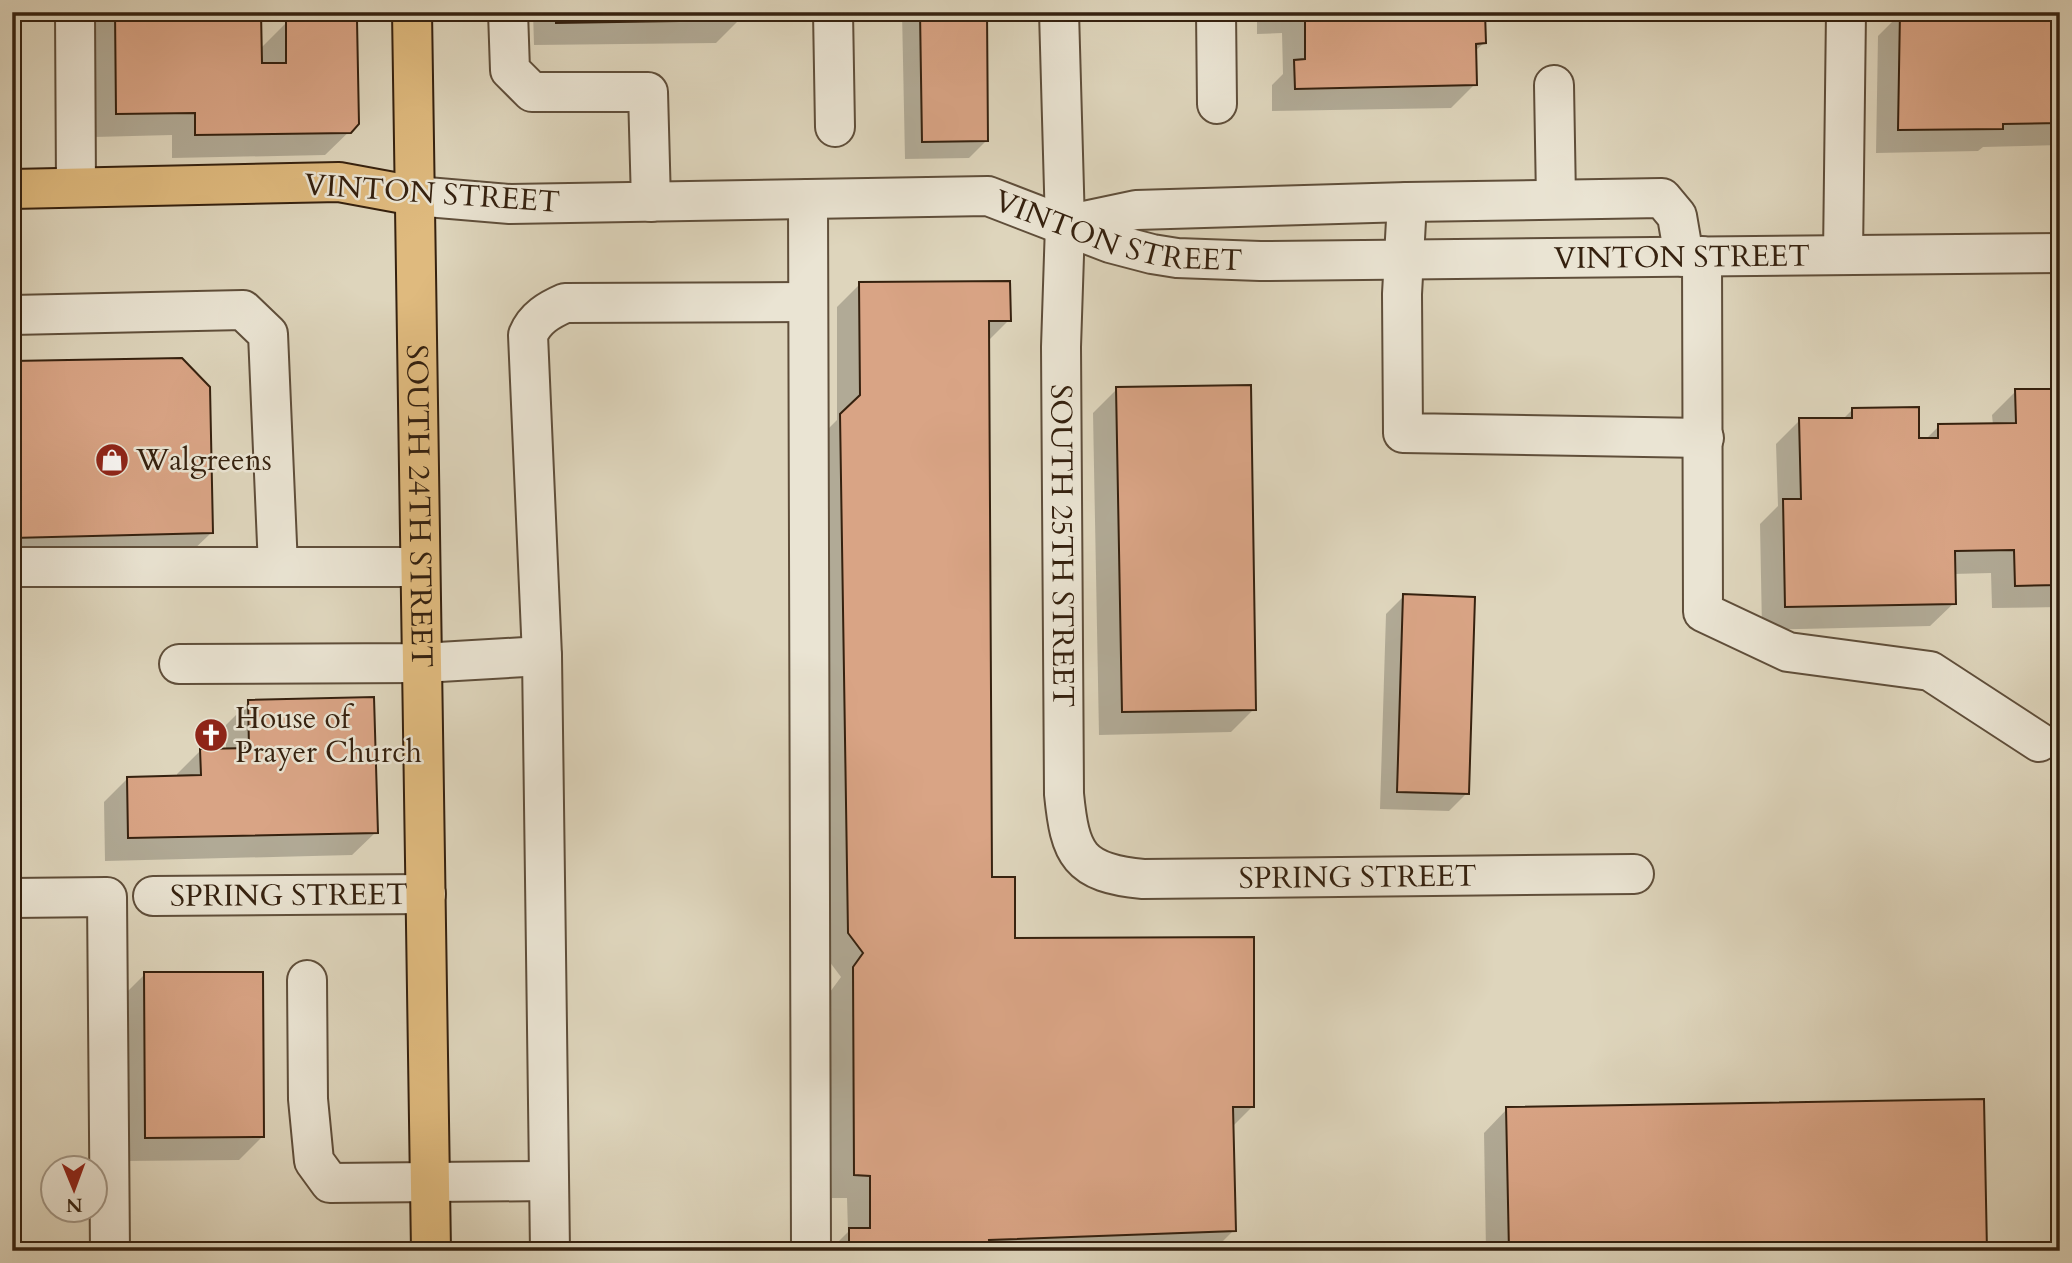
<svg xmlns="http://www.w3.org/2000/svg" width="2072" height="1263" font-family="Cardo,serif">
<rect width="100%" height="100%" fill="#ded5bc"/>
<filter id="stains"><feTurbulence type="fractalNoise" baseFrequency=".00286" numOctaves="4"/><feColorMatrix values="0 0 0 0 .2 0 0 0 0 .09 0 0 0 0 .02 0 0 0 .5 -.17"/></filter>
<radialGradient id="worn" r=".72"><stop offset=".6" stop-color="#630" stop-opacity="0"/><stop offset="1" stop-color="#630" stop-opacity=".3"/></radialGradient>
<g fill="#0003">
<path d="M 99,12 L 259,12 L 260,49 L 286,23 L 357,124 L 325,155 L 172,158 L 172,135 L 94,137 L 92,24 Z"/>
<path d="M 533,12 L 739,12 L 740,19 L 716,43 L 534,45 Z"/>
<path d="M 902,12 L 985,12 L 987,140 L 969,158 L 905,159 Z"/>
<path d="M 1257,12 L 1483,12 L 1484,43 L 1474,52 L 1475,84 L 1451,108 L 1272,111 L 1272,85 L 1283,74 L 1282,33 L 1257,34 Z"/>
<path d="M 2060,12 L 2060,145 L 1983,147 L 1978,151 L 1876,153 L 1878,36 L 1901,13 Z"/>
<path d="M 860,284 L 1009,320 L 988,341 L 991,879 L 1013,940 L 1253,1106 L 1232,1127 L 1234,1230 L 1213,1251 L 829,1251 L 848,1232 L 847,1198 L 832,1198 L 830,992 L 841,977 L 826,957 L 818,439 L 837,420 L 837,307 Z"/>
<path d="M 12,363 L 211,533 L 187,556 L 12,560 Z"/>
<path d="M 1117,389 L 1254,709 L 1231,732 L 1099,735 L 1093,413 Z"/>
<path d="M 2060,390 L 2060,607 L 1992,608 L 1991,573 L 1953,574 L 1954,603 L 1930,626 L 1762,630 L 1760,524 L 1778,506 L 1776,444 L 1800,420 L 1843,419 L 1852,410 L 1918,440 L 1925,440 L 1939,426 L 1993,425 L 1992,415 L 2016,391 Z"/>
<path d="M 1404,596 L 1467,793 L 1449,811 L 1380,809 L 1386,614 Z"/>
<path d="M 249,702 L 376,832 L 352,855 L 105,861 L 104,802 L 127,779 L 177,777 L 177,774 L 201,750 L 226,750 L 226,725 Z"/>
<path d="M 145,974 L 262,1137 L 239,1160 L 123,1161 L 122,997 Z"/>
<path d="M 1507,1109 L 1985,1251 L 1486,1251 L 1484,1133 Z"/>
</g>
<g fill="#d9a485" stroke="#35210f" stroke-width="2">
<path d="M 115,12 L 261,12 L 262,63 L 286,63 L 286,21 L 357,20 L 359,124 L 351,133 L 195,135 L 195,113 L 116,114 Z"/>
<path d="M 556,12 L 741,12 L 741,20 L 556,23 Z"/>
<path d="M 920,12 L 987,12 L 988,141 L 922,142 Z"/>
<path d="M 1305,12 L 1485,12 L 1486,43 L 1476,44 L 1477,85 L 1295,89 L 1294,60 L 1305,59 Z"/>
<path d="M 1900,12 L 2060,12 L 2060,123 L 2003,124 L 2003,129 L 1898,130 Z"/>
<path d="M 1010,281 L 1011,321 L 989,321 L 992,877 L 1015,877 L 1015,938 L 1254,937 L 1254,1107 L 1233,1107 L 1236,1231 L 989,1240 L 990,1251 L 849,1251 L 849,1228 L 870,1228 L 870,1176 L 854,1175 L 853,967 L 863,953 L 848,933 L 840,414 L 860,395 L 859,282 Z"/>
<path d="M 182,358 L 210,387 L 213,533 L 12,538 L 12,361 Z"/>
<path d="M 1251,385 L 1256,710 L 1122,712 L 1116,387 Z"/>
<path d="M 2015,389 L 2060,389 L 2060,585 L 2015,586 L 2014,550 L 1955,551 L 1956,604 L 1785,607 L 1783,499 L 1801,499 L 1799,418 L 1852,418 L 1852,408 L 1919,407 L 1919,438 L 1938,438 L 1938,424 L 2016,423 Z"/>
<path d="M 1403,594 L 1475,597 L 1469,794 L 1397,792 Z"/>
<path d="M 374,697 L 378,833 L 128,838 L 127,777 L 201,775 L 200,749 L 249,748 L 248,700 Z"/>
<path d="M 144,972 L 263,972 L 264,1137 L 145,1138 Z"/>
<path d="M 1984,1099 L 1987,1251 L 1509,1251 L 1506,1107 Z"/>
</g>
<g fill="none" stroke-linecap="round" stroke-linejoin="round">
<g stroke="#5f4e3a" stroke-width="42">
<g id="minor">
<path d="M 75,12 L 76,187"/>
<path d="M 508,12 L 510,70 L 532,92 L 648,92 L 651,202"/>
<path d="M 833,12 L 835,127"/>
<path id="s1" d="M 1059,12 L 1065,225 L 1061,347 L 1064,794 C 1070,854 1078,873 1143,879 L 1634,874"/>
<path d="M 1216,12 L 1217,104"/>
<path d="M 1554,85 L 1556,199"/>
<path id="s2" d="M 415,196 L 510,204 L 988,196 L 1110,243 L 1152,254 L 1177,258 L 1260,261 L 2060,253"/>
<path d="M 808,199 L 811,1251"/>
<path d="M 1065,225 L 1136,210 L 1407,202"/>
<path d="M 1843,255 L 1846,12"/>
<path d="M 1702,256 L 1703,612 L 1788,652 L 1930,671 L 2039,742"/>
<path d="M 1684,257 L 1677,216 L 1662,198 L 1407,202 L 1402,294 L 1403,433 L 1704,438"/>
<path d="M 12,315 L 243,310 L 268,334 L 278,567"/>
<path d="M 12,567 L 420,567"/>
<path d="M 179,664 L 422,663 L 542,656"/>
<path id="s3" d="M 153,896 L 426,894"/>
<path d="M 12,898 L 107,897 L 110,1251"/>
<path d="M 307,980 L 308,1099 L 314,1161 L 330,1183 L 549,1181"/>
<path d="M 550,1251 L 542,656 L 528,335 C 535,318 549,310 565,303 L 808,302"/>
</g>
</g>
<g stroke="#35210f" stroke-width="42">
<g id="major">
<path id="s4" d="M 412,12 L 431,1251"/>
<path d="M 12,189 L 339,182 L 415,196"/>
</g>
</g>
<use href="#minor" stroke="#eae4d3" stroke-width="38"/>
<use href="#major" stroke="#dfba7e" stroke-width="38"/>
</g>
<defs>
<g id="shop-disc" transform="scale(1.75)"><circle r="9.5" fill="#8f2418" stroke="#eae4d3"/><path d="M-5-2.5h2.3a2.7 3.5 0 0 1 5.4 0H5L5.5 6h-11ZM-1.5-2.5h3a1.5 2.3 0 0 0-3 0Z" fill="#fff"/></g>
<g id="church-disc" transform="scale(1.75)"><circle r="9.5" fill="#8f2418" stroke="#eae4d3"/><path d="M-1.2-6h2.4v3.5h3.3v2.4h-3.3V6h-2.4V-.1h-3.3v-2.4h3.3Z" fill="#fff"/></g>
</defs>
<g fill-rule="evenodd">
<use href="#shop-disc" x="112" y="460"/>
<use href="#church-disc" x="211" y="735"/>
</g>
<g text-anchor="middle" stroke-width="5" stroke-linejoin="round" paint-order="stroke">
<g font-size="30" fill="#35210f" stroke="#eae4d3">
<text transform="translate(432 193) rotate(4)" y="10">VINTON STREET</text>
<text dy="10" stroke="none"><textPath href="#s2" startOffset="710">VINTON STREET</textPath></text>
<text dy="10" stroke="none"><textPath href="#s2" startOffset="1278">VINTON STREET</textPath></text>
<text dy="10" stroke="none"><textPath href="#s4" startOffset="494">SOUTH 24TH STREET</textPath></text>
<text dy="10" stroke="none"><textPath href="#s1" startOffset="534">SOUTH 25TH STREET</textPath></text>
<text dy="10" stroke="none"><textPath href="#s1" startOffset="1130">SPRING STREET</textPath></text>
<text dy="10" stroke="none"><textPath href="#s3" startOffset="136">SPRING STREET</textPath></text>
</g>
<g font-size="30" fill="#35210f" stroke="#eae4d3" text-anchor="start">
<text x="136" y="470">Walgreens</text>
<text x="235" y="728">House of<tspan x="235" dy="34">Prayer Church</tspan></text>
</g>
</g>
<rect width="2072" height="1263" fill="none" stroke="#ded5bc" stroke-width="42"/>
<rect x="14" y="14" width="2044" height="1235" fill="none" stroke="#35210f" stroke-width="3.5"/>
<rect x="21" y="21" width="2030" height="1221" fill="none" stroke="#35210f" stroke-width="2"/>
<g transform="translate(74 1189) rotate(179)"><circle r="33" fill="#eae4d3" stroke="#a29685" stroke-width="2"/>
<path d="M0-5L12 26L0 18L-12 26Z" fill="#8f2418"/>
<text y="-10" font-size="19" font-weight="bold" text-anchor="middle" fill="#35210f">N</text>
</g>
<rect width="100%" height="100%" filter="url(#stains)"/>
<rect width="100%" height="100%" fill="url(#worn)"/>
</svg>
